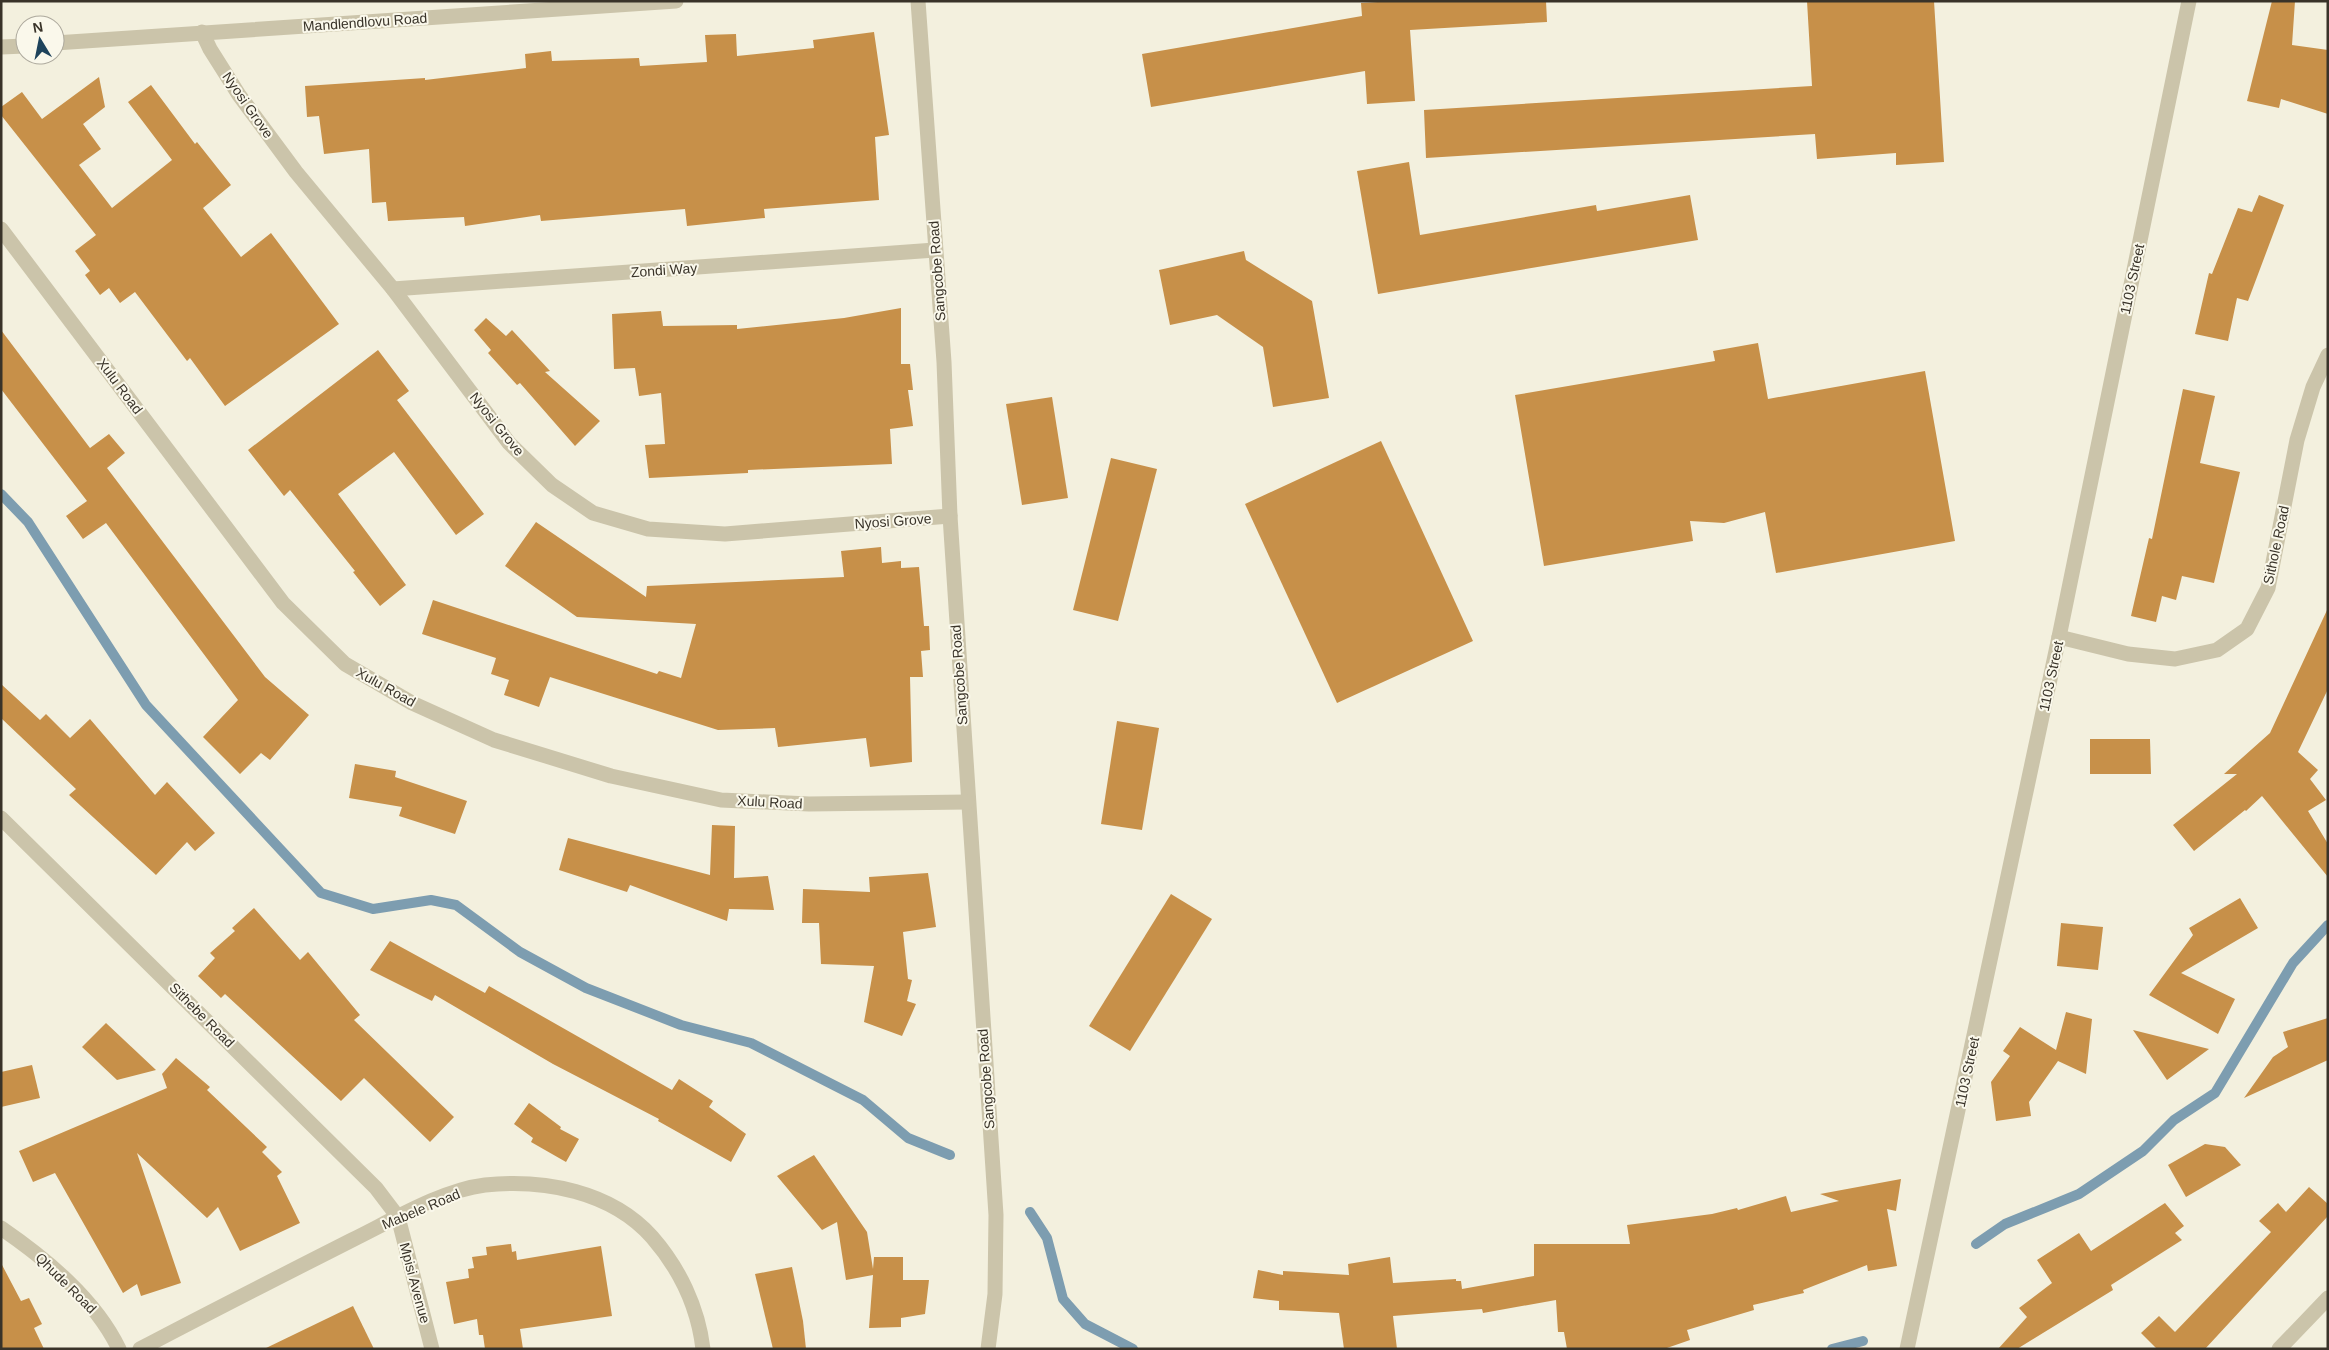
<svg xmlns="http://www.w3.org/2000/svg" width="2329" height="1350" font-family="Helvetica,sans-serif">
<rect width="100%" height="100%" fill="#f3f0de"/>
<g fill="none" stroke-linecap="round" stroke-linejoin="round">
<g stroke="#7d9db0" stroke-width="10">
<path d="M 1,494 L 28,522 L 146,705 L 321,893 L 373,909 L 431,900 L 456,905 L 520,952 L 586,988 L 681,1025 L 751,1043 L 863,1100 L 908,1138 L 950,1155"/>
<path d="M 1030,1212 L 1047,1238 L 1063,1299 L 1085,1324 L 1133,1349"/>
<path d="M 1976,1244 L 2005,1224 L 2079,1194 L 2143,1151 L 2174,1120 L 2215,1093 L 2293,963 L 2328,925"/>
<path d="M 1832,1349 L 1863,1341"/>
</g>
</g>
<g fill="#c79049">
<path d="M 1394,1 L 1546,1 L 1547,22 L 1410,30 L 1415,101 L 1367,104 L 1365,71 L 1151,107 L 1142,54 L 1362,16 L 1361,3 Z"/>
<path d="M 1807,1 L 1934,1 L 1944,162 L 1896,165 L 1896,153 L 1817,159 L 1815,134 L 1426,158 L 1424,110 L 1812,86 Z"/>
<path d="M 2272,1 L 2295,1 L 2292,45 L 2328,50 L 2328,114 L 2281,99 L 2279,108 L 2247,101 Z"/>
<path d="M 874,32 L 889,135 L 875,137 L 879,200 L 764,209 L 765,218 L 687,226 L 685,209 L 541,221 L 540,215 L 465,226 L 464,217 L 388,221 L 386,202 L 372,203 L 369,149 L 324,154 L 319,116 L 307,117 L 305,86 L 425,78 L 425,80 L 526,68 L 525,54 L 551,51 L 552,61 L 639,58 L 640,66 L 707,62 L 705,35 L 736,34 L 737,56 L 814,48 L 813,40 Z"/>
<path d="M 99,77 L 105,107 L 83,124 L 101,149 L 79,165 L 112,208 L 172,160 L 128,102 L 151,85 L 195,144 L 197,142 L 231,185 L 203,208 L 241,257 L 271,233 L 339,324 L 225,406 L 190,358 L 187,361 L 135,292 L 120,303 L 109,288 L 100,295 L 85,275 L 90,271 L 75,251 L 96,235 L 1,115 L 1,107 L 22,92 L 42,119 Z"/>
<path d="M 1409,162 L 1420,235 L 1596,205 L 1597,211 L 1690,195 L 1698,240 L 1378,294 L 1357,171 Z"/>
<path d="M 2259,195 L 2284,205 L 2248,301 L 2237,298 L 2228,341 L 2195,334 L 2209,273 L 2212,274 L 2238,208 L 2252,212 Z"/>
<path d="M 1244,251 L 1246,260 L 1312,301 L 1329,398 L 1273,407 L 1263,347 L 1217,315 L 1170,325 L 1159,270 Z"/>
<path d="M 901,308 L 901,364 L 910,364 L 913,390 L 908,390 L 913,426 L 890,429 L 892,464 L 748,470 L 748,473 L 649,478 L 645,445 L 665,444 L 661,393 L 639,396 L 635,368 L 614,369 L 612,314 L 661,311 L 663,326 L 737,325 L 737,329 L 844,318 Z"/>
<path d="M 486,318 L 506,336 L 512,330 L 550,371 L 545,372 L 600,421 L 575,446 L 520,383 L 517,385 L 488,353 L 491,350 L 474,330 Z"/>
<path d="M 1,330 L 90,448 L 109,434 L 125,453 L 107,468 L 265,677 L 309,715 L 270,760 L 261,753 L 240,774 L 203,737 L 238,700 L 106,523 L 83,539 L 66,516 L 87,501 L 1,389 Z"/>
<path d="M 1758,343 L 1768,399 L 1925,371 L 1955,541 L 1776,573 L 1765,512 L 1724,523 L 1690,521 L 1693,541 L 1544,566 L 1515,395 L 1715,361 L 1713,351 Z"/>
<path d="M 378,350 L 409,391 L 397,400 L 484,514 L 456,535 L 394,452 L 338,494 L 406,585 L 380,606 L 353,572 L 355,571 L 290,490 L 284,496 L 248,450 Z"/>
<path d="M 2183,389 L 2215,396 L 2200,463 L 2240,472 L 2214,583 L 2182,576 L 2176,600 L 2162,596 L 2156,622 L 2131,616 L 2149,538 L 2152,539 Z"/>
<path d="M 1052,397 L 1068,498 L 1022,505 L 1006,404 Z"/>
<path d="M 1381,441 L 1473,641 L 1337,703 L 1245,504 Z"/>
<path d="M 1111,458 L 1157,469 L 1118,621 L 1073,610 Z"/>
<path d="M 536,522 L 646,597 L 647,586 L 844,577 L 841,551 L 881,547 L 882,563 L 901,561 L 901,568 L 919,567 L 924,626 L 929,626 L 930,650 L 921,651 L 923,677 L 910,677 L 912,762 L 870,767 L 866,738 L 778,747 L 775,728 L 718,730 L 550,677 L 539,707 L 504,695 L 509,680 L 491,674 L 496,658 L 422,634 L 433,600 L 657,674 L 659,671 L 681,678 L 696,624 L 577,617 L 505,566 Z"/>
<path d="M 2328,608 L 2328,689 L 2298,752 L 2318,770 L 2310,779 L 2326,800 L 2308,811 L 2328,844 L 2328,877 L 2262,796 L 2246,811 L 2245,810 L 2194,851 L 2173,825 L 2237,774 L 2224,774 L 2270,733 Z"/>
<path d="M 1,684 L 40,720 L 46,714 L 70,738 L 90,719 L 155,795 L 167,782 L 215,833 L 195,851 L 187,842 L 156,875 L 69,795 L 76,789 L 1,718 Z"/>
<path d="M 1117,721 L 1159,728 L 1142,830 L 1101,824 Z"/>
<path d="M 2090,739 L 2150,739 L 2151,774 L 2090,774 Z"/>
<path d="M 355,764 L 396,771 L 395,777 L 467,801 L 455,834 L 399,816 L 402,807 L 349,798 Z"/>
<path d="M 712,825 L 735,826 L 734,878 L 768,876 L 774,910 L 729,909 L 727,921 L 630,885 L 627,892 L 559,870 L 568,838 L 710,875 Z"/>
<path d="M 928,873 L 936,927 L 903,932 L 908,979 L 912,980 L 907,1001 L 916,1004 L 902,1036 L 864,1022 L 874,966 L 821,964 L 819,923 L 802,923 L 803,889 L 870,892 L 869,877 Z"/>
<path d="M 1171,894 L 1212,919 L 1130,1051 L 1089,1026 Z"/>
<path d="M 2240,898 L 2258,928 L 2181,973 L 2235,999 L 2218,1034 L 2149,995 L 2193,935 L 2189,928 Z"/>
<path d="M 254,908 L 300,960 L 308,952 L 360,1015 L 354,1020 L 454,1117 L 430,1142 L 364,1078 L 341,1101 L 225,994 L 221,998 L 198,976 L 215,958 L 210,953 L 235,931 L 232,928 Z"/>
<path d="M 2061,923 L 2103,927 L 2098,970 L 2057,966 Z"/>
<path d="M 390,941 L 485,993 L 489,986 L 672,1090 L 679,1079 L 713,1101 L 709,1107 L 746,1134 L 731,1162 L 658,1121 L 659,1119 L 553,1064 L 435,995 L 432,1001 L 370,970 Z"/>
<path d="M 2066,1012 L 2092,1019 L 2086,1074 L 2058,1061 L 2029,1102 L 2031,1116 L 1996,1121 L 1991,1082 L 2010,1056 L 2003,1051 L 2020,1027 L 2056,1050 Z"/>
<path d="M 2328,1018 L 2328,1060 L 2244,1098 L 2273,1057 L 2288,1047 L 2283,1032 Z"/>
<path d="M 106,1023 L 156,1070 L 117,1080 L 82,1047 Z"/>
<path d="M 2133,1030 L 2209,1049 L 2167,1080 Z"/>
<path d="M 176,1058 L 210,1087 L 207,1090 L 267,1147 L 262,1152 L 282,1172 L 277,1176 L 300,1223 L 240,1251 L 218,1207 L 207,1218 L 137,1153 L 181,1283 L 141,1296 L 137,1284 L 123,1293 L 55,1173 L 33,1182 L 19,1151 L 167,1088 L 162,1074 Z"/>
<path d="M 32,1065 L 40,1098 L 1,1107 L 1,1072 Z"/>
<path d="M 529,1103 L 561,1127 L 560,1129 L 579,1139 L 566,1162 L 531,1142 L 533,1138 L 514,1124 Z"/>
<path d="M 2205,1144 L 2225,1147 L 2241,1165 L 2186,1197 L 2168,1165 Z"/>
<path d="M 814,1155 L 867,1232 L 873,1269 L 874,1257 L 903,1257 L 903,1280 L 929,1280 L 925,1314 L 901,1318 L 901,1327 L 869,1328 L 873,1275 L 846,1280 L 837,1222 L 822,1230 L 777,1176 Z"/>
<path d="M 1901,1179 L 1896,1211 L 1887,1209 L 1897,1266 L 1868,1271 L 1867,1265 L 1803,1290 L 1804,1293 L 1753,1305 L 1754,1310 L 1687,1330 L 1690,1340 L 1664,1349 L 1567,1349 L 1564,1332 L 1558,1332 L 1556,1300 L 1483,1313 L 1482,1309 L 1393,1316 L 1397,1349 L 1344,1349 L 1339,1313 L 1279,1310 L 1279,1301 L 1253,1298 L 1258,1270 L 1283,1275 L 1283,1271 L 1349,1275 L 1348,1264 L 1390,1257 L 1393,1283 L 1456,1279 L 1456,1281 L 1461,1281 L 1462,1289 L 1534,1276 L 1534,1244 L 1630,1244 L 1627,1225 L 1712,1214 L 1737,1208 L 1738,1210 L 1786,1196 L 1791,1212 L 1839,1201 L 1820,1194 Z"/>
<path d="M 2309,1187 L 2328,1204 L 2328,1216 L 2205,1349 L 2157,1349 L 2141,1333 L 2159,1316 L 2175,1332 L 2271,1232 L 2259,1221 L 2278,1203 L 2286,1212 Z"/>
<path d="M 2165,1203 L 2184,1226 L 2175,1233 L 2182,1240 L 2111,1285 L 2113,1290 L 2017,1349 L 1998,1349 L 2027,1317 L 2019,1308 L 2052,1283 L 2037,1260 L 2079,1233 L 2091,1251 Z"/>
<path d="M 511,1244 L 512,1252 L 516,1251 L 517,1260 L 601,1246 L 612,1316 L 520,1329 L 523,1349 L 485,1349 L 483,1335 L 479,1335 L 477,1319 L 454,1324 L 446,1282 L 469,1278 L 468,1269 L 474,1268 L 472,1257 L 487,1255 L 486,1247 Z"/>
<path d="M 1,1263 L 21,1301 L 29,1298 L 42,1324 L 34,1328 L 44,1349 L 1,1349 Z"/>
<path d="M 792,1267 L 803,1321 L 806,1349 L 773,1349 L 755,1274 Z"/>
<path d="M 353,1306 L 374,1349 L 264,1349 Z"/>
</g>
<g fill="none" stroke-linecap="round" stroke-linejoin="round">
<g stroke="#cbc4aa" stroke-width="15">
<path d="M 918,1 L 944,362 L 950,516 L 996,1215 L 995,1294 L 988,1349"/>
<path d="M 202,32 L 210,49 L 239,95 L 296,172 L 393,289 L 509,443 L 552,485 L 593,513 L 648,529 L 725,534 L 950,516"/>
<path d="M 55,43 L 676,1"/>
<path d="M 1,47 L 25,46"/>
<path d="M 1,229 L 283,603 L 345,664 L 412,703 L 494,740 L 611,776 L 721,800 L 809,804 L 967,802"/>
<path d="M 393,289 L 935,250"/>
<path d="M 2059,637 L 2128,654 L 2175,659 L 2217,650 L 2247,629 L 2268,588 L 2297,440 L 2313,387 L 2328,355"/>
<path d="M 1,818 L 376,1188 L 398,1217 L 432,1349"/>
<path d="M 1,1228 C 46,1259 95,1299 119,1349"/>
<path d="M 140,1349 C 210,1312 281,1276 352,1240 C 391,1221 442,1190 485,1185 C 544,1179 611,1191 652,1237 C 679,1268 698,1307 703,1349"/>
<path d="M 1907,1349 L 2059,637 L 2189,1"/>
<path d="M 2279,1349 L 2328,1298"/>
</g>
</g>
<g text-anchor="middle" stroke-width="4" stroke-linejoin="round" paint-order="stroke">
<g font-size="14" fill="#393329" stroke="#faf8eb">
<text transform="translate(365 22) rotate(-4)" y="5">Mandlendlovu Road</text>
<text transform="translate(248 105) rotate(55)" y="5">Nyosi Grove</text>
<text transform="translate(664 270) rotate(-4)" y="5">Zondi Way</text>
<text transform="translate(937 271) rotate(-94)" y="5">Sangcobe Road</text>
<text transform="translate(2132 279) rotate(-78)" y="5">1103 Street</text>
<text transform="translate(120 386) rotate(53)" y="5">Xulu Road</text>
<text transform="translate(497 424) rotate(51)" y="5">Nyosi Grove</text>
<text transform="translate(893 521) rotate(-4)" y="5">Nyosi Grove</text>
<text transform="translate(2276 545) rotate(-78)" y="5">Sithole Road</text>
<text transform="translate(959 675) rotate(-94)" y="5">Sangcobe Road</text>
<text transform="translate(2051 676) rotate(-78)" y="5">1103 Street</text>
<text transform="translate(386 687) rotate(29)" y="5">Xulu Road</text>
<text transform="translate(770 802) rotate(3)" y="5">Xulu Road</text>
<text transform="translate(202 1015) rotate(45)" y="5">Sithebe Road</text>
<text transform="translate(1967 1072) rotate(-78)" y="5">1103 Street</text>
<text transform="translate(986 1079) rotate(-94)" y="5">Sangcobe Road</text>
<text transform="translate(421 1209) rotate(-23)" y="5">Mabele Road</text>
<text transform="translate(66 1283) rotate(45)" y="5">Qhude Road</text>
<text transform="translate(415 1283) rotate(75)" y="5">Mpisi Avenue</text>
</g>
</g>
<rect width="2329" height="1350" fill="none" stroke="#393329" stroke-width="5"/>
<g transform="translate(40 40) rotate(350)"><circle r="24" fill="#faf8eb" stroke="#ada99d"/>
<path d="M0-4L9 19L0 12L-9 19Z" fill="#1e435b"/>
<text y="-8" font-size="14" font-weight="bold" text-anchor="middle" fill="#393329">N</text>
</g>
</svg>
